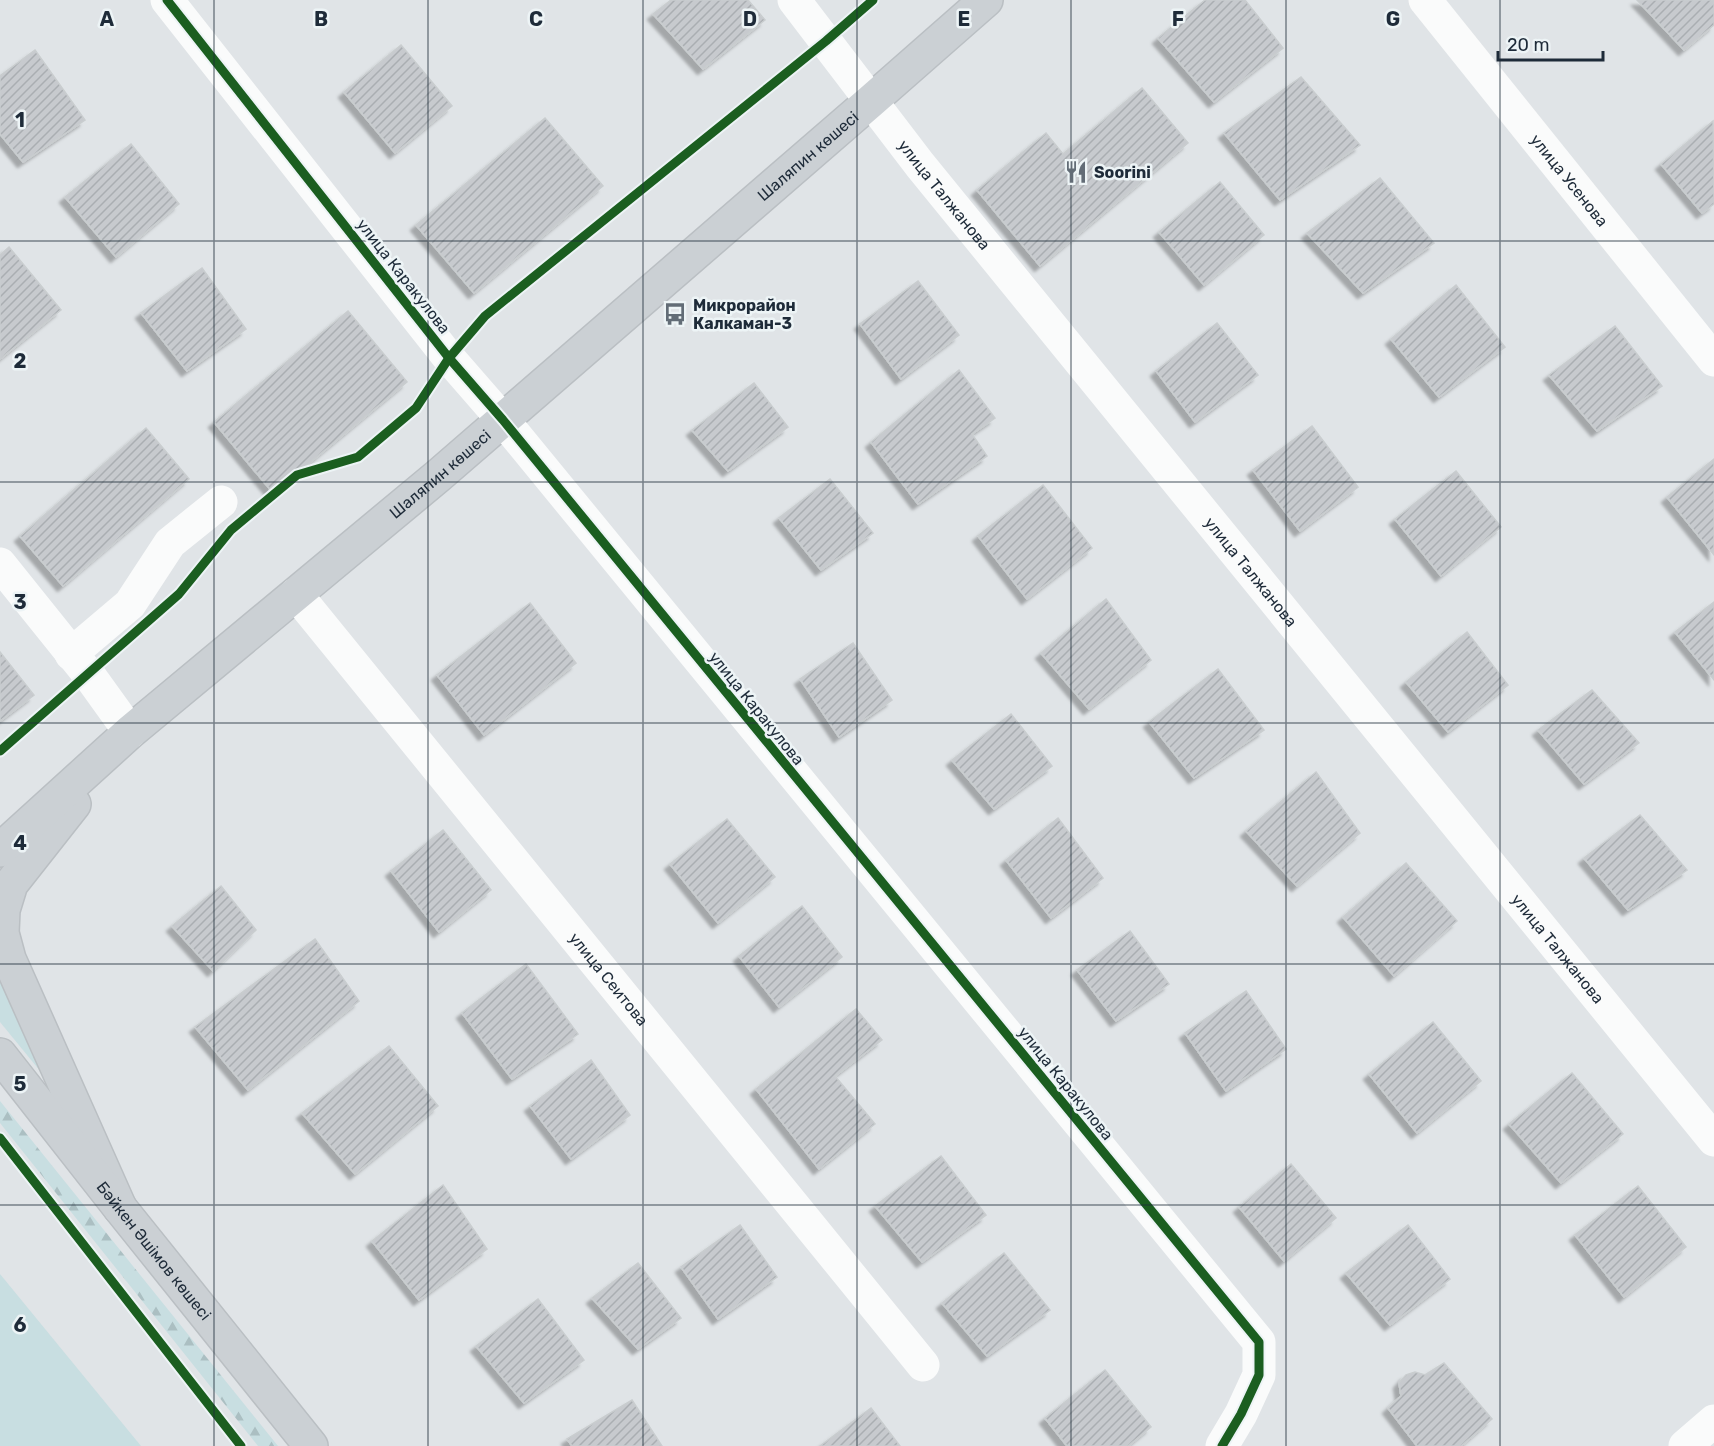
<svg xmlns="http://www.w3.org/2000/svg" width="1714" height="1446" font-family="Rubik,sans-serif">
<defs>
<pattern id="forest-firs" width="22" height="20" patternUnits="userSpaceOnUse" patternTransform="scale(1.5)"><rect width="22" height="20" fill="#c8dee1"/><path d="M5 1l3.5 6h-7zM16 11l3.5 6h-7z" fill="#abbfc2"/></pattern>
<pattern id="building-hatch" width="6" height="6" patternUnits="userSpaceOnUse" patternTransform="scale(1.5)"><rect width="6" height="6" fill="#c7cace"/><path d="M-1 1l2-2M0 6l6-6M5 7l2-2" fill="none" stroke="#aaaeb2"/></pattern>
<filter id="shadow"><feDropShadow dx="-5.5" dy="5.5" stdDeviation="1.5" flood-color="#0004"/></filter>
</defs>
<rect width="100%" height="100%" fill="#e0e4e7"/>
<g fill="#c8dee1">
<path d="M 0,966 L 54,1088 L 0,1022 Z"/>
<path d="M 0,1274 L 141,1446 L 0,1446 Z"/>
</g>
<path fill="url(#forest-firs)" d="M 0,1101 L 278,1446 L 258,1446 L 0,1123 Z"/>
<g fill="url(#building-hatch)" stroke="#c9cdcf" stroke-width="1.5" filter="url(#shadow)">
<path d="M 671,0 L 748,0 L 765,20 L 703,69 L 653,14 Z"/>
<path d="M 1205,0 L 1245,0 L 1283,48 L 1214,102 L 1158,38 Z"/>
<path d="M 1637,0 L 1714,0 L 1714,25 L 1684,50 Z"/>
<path d="M 401,45 L 452,106 L 395,153 L 344,92 Z"/>
<path d="M 35,50 L 85,120 L 23,162 L 0,134 L 0,76 Z"/>
<path d="M 1301,77 L 1360,145 L 1280,200 L 1224,133 Z"/>
<path d="M 1142,88 L 1188,143 L 1040,266 L 977,190 L 1046,133 L 1063,154 Z"/>
<path d="M 545,118 L 603,186 L 474,293 L 416,225 Z"/>
<path d="M 1713,121 L 1714,204 L 1702,213 L 1661,164 Z"/>
<path d="M 131,144 L 179,204 L 116,257 L 65,197 Z"/>
<path d="M 1380,178 L 1434,243 L 1363,293 L 1307,233 Z"/>
<path d="M 1220,182 L 1264,235 L 1204,285 L 1159,232 Z"/>
<path d="M 9,247 L 61,310 L 0,359 L 0,255 Z"/>
<path d="M 202,268 L 246,329 L 187,371 L 141,313 Z"/>
<path d="M 918,281 L 959,335 L 901,379 L 860,324 Z"/>
<path d="M 1456,285 L 1505,347 L 1439,397 L 1391,339 Z"/>
<path d="M 348,311 L 407,382 L 273,493 L 214,422 Z"/>
<path d="M 1217,323 L 1258,375 L 1195,422 L 1156,371 Z"/>
<path d="M 1615,326 L 1662,386 L 1597,431 L 1549,375 Z"/>
<path d="M 959,370 L 995,418 L 972,434 L 987,456 L 918,504 L 871,442 Z"/>
<path d="M 754,383 L 788,427 L 728,471 L 692,430 Z"/>
<path d="M 1312,426 L 1358,487 L 1300,531 L 1253,470 Z"/>
<path d="M 146,428 L 189,479 L 63,586 L 20,536 Z"/>
<path d="M 1714,459 L 1714,555 L 1667,497 Z"/>
<path d="M 1456,471 L 1501,527 L 1441,576 L 1395,519 Z"/>
<path d="M 830,479 L 873,533 L 821,570 L 779,518 Z"/>
<path d="M 1043,485 L 1092,548 L 1027,599 L 978,536 Z"/>
<path d="M 1106,599 L 1151,660 L 1089,709 L 1041,653 Z"/>
<path d="M 1714,602 L 1714,680 L 1675,632 Z"/>
<path d="M 530,603 L 576,663 L 484,735 L 437,675 Z"/>
<path d="M 1467,632 L 1508,685 L 1448,732 L 1406,682 Z"/>
<path d="M 853,643 L 892,700 L 839,737 L 800,679 Z"/>
<path d="M 0,652 L 34,695 L 0,721 Z"/>
<path d="M 1218,669 L 1264,730 L 1194,778 L 1149,722 Z"/>
<path d="M 1592,690 L 1639,743 L 1584,784 L 1538,730 Z"/>
<path d="M 1011,714 L 1052,766 L 994,809 L 952,760 Z"/>
<path d="M 1316,772 L 1360,833 L 1297,886 L 1246,831 Z"/>
<path d="M 1640,815 L 1687,870 L 1628,910 L 1584,858 Z"/>
<path d="M 1058,818 L 1103,878 L 1051,918 L 1006,860 Z"/>
<path d="M 727,819 L 775,877 L 718,923 L 670,864 Z"/>
<path d="M 443,830 L 491,890 L 439,932 L 391,871 Z"/>
<path d="M 1406,863 L 1457,921 L 1394,976 L 1343,917 Z"/>
<path d="M 221,886 L 256,930 L 213,971 L 172,926 Z"/>
<path d="M 802,906 L 842,957 L 779,1007 L 739,956 Z"/>
<path d="M 1130,931 L 1169,984 L 1116,1021 L 1077,970 Z"/>
<path d="M 315,939 L 359,1001 L 248,1090 L 195,1027 Z"/>
<path d="M 526,964 L 578,1034 L 512,1079 L 462,1013 Z"/>
<path d="M 1246,991 L 1286,1049 L 1226,1091 L 1185,1033 Z"/>
<path d="M 856,1009 L 882,1040 L 835,1076 L 875,1124 L 819,1169 L 756,1089 Z"/>
<path d="M 1433,1022 L 1481,1081 L 1417,1133 L 1369,1074 Z"/>
<path d="M 389,1046 L 438,1106 L 355,1174 L 302,1113 Z"/>
<path d="M 591,1060 L 630,1115 L 571,1159 L 530,1106 Z"/>
<path d="M 1572,1073 L 1623,1134 L 1561,1183 L 1509,1124 Z"/>
<path d="M 941,1156 L 986,1215 L 922,1262 L 875,1206 Z"/>
<path d="M 1291,1164 L 1336,1218 L 1284,1261 L 1239,1207 Z"/>
<path d="M 443,1185 L 487,1249 L 419,1300 L 372,1241 Z"/>
<path d="M 1638,1186 L 1686,1247 L 1624,1297 L 1575,1235 Z"/>
<path d="M 740,1225 L 777,1277 L 718,1319 L 681,1267 Z"/>
<path d="M 1408,1225 L 1450,1279 L 1390,1325 L 1346,1273 Z"/>
<path d="M 1004,1253 L 1050,1310 L 987,1356 L 942,1303 Z"/>
<path d="M 638,1263 L 681,1318 L 638,1349 L 592,1298 Z"/>
<path d="M 538,1299 L 584,1360 L 524,1403 L 476,1346 Z"/>
<path d="M 1444,1363 L 1492,1419 L 1461,1446 L 1417,1446 L 1388,1408 L 1401,1396 L 1399,1383 L 1406,1375 L 1415,1372 L 1425,1375 Z"/>
<path d="M 1105,1370 L 1151,1427 L 1128,1446 L 1067,1446 L 1045,1418 Z"/>
<path d="M 632,1400 L 662,1446 L 572,1446 L 567,1439 Z"/>
<path d="M 871,1408 L 900,1446 L 820,1446 Z"/>
</g>
<g fill="none" stroke-linecap="round" stroke-linejoin="round">
<g stroke="#babfc3" stroke-width="36">
<g id="major">
<path d="M 74,804 L 11,884 L 3,910 L 2,933 L 9,959 L 120,1208"/>
<path id="s4" d="M 0,850 L 130,732 L 438,476 L 871,101 L 986,0"/>
<path id="s5" d="M 0,1055 L 120,1208 L 311,1446"/>
</g>
</g>
<g stroke="#fafbfb" stroke-width="33">
<path d="M 167,0 L 449,358 L 503,420 L 1259,1342 L 1259,1375 L 1241,1414 L 1222,1446"/>
<path id="s1" d="M 794,0 L 920,165 L 1714,1140"/>
<path id="s2" d="M 1425,0 L 1714,360"/>
<path d="M 0,564 L 89,675 L 130,732"/>
<path id="s3" d="M 296,594 L 923,1365"/>
<path d="M 71,654 L 130,604 L 170,543 L 221,502"/>
<path d="M 1685,1446 L 1714,1421"/>
</g>
<use href="#major" stroke="#cbd0d4" stroke-width="33"/>
<g stroke="#edf4f6" stroke-width="13">
<g id="cycleway">
<path d="M 167,0 L 449,358 L 503,420 L 1259,1342 L 1259,1375 L 1241,1414 L 1222,1446"/>
<path d="M 0,751 L 179,594 L 231,530 L 297,475 L 358,457 L 416,408 L 449,358 L 485,316 L 826,41 L 873,0"/>
<path d="M 0,1138 L 241,1446"/>
</g>
</g>
<use href="#cycleway" stroke="#1b5e20" stroke-width="9"/>
</g>
<path fill="none" stroke="#1e2b39" stroke-width="1.5" stroke-opacity="0.55" d="M 214,0 L 214,1446M 428,0 L 428,1446M 643,0 L 643,1446M 857,0 L 857,1446M 1071,0 L 1071,1446M 1286,0 L 1286,1446M 1500,0 L 1500,1446M 0,241 L 1714,241M 0,482 L 1714,482M 0,723 L 1714,723M 0,964 L 1714,964M 0,1205 L 1714,1205"/>
<defs>
<g id="restaurant-bare" transform="scale(1.8)"><path d="M-5-6h1v4h1v-4h1v4h1v-4h1v5L-1.5 .5V6h-2V.5L-5-1ZM5-6V6H3V1.5H1.5Q1.5-4 5-6Z" fill="#626c76" stroke="#edf4f6" stroke-width="2.5" paint-order="stroke"/></g>
<g id="bus-bare" transform="scale(1.8)"><path d="M-5-6H5V4H4V6H2V4H-2V6H-4V4H-5ZM-3.5-4V0h7V-4ZM-3.5 1.2v1.5H-2V1.2ZM2 1.2v1.5H3.5V1.2Z" fill="#626c76" stroke="#edf4f6" stroke-width="2.5" paint-order="stroke"/></g>
</defs>
<g fill-rule="evenodd">
<use href="#restaurant-bare" x="1076" y="172"/>
<use href="#bus-bare" x="675" y="314"/>
</g>
<g text-anchor="middle" stroke-width="5" stroke-linejoin="round" paint-order="stroke">
<g font-size="16" fill="#1e2b39" stroke="#edf4f6">
<text dy="6" stroke="none"><textPath href="#s4" startOffset="1065">Шаляпин көшесі</textPath></text>
<text dy="6" stroke="none"><textPath href="#s2" startOffset="231">улица Усенова</textPath></text>
<text dy="6" stroke="none"><textPath href="#s1" startOffset="246">улица Талжанова</textPath></text>
<text transform="translate(404 276) rotate(52)" y="6">улица Каракулова</text>
<text dy="6" stroke="none"><textPath href="#s4" startOffset="579">Шаляпин көшесі</textPath></text>
<text dy="6" stroke="none"><textPath href="#s1" startOffset="732">улица Талжанова</textPath></text>
<text transform="translate(757 708) rotate(51)" y="6">улица Каракулова</text>
<text dy="6" stroke="none"><textPath href="#s1" startOffset="1218">улица Талжанова</textPath></text>
<text dy="6" stroke="none"><textPath href="#s3" startOffset="496">улица Сеитова</textPath></text>
<text transform="translate(1066 1083) rotate(51)" y="6">улица Каракулова</text>
<text dy="6" stroke="none"><textPath href="#s5" startOffset="249">Бәйкен Әшімов көшесі</textPath></text>
</g>
<g font-size="16" font-weight="bold" fill="#1e2b39" stroke="#edf4f6" text-anchor="start">
<text x="1094" y="178">Soorini</text>
<text x="693" y="311">Микрорайон<tspan x="693" dy="18">Калкаман-3</tspan></text>
</g>
</g>
<g font-size="20" text-anchor="middle" font-weight="bold" fill="#1e2b39" stroke="#edf4f6" stroke-width="5" stroke-linejoin="round" paint-order="stroke">
<text x="107" y="26">A</text>
<text x="321" y="26">B</text>
<text x="536" y="26">C</text>
<text x="750" y="26">D</text>
<text x="964" y="26">E</text>
<text x="1178" y="26">F</text>
<text x="1393" y="26">G</text>
<text x="20" y="127">1</text>
<text x="20" y="368">2</text>
<text x="20" y="609">3</text>
<text x="20" y="850">4</text>
<text x="20" y="1091">5</text>
<text x="20" y="1332">6</text>
</g>
<path d="M1498 51v9h105v-9" fill="none" stroke="#1e2b39" stroke-width="3"/>
<text x="1507" y="51" font-size="18" fill="#1e2b39" stroke="#edf4f6" stroke-width="4.5" paint-order="stroke">20 m</text>
</svg>
